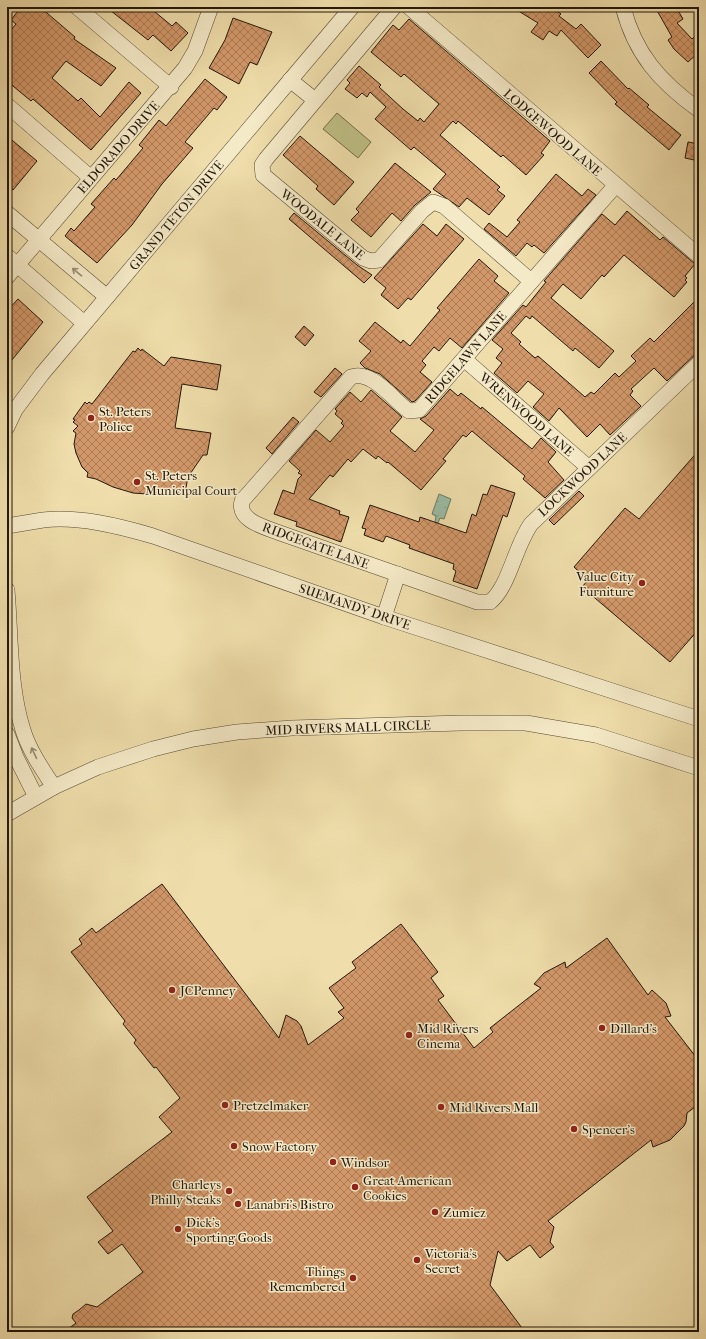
<svg xmlns="http://www.w3.org/2000/svg" width="706" height="1339" font-family="'IM FELL French Canon',serif">
<defs>
<pattern id="water-ripples" width="26" height="14" patternUnits="userSpaceOnUse"><rect width="26" height="14" fill="#9bbda4"/><path d="M2 4q2-2 4 0t4 0M15 11q2-2 4 0t4 0" fill="none" stroke="#85a28c"/></pattern>
<pattern id="building-cross-hatch" width="8" height="8" patternUnits="userSpaceOnUse"><rect width="8" height="8" fill="#d39869"/><path d="M0 0l8 8M0 8l8-8" fill="none" stroke="#ab7b55"/></pattern>
</defs>
<rect width="100%" height="100%" fill="#efdeab"/>
<filter id="stains"><feTurbulence type="fractalNoise" baseFrequency=".005" numOctaves="4"/><feColorMatrix values="0 0 0 0 .2 0 0 0 0 .09 0 0 0 0 .02 0 0 0 .5 -.17"/></filter>
<radialGradient id="worn" r=".72"><stop offset=".6" stop-color="#630" stop-opacity="0"/><stop offset="1" stop-color="#630" stop-opacity=".3"/></radialGradient>
<path fill="#bfc085" stroke="#706c49" d="M 337,113 L 371,142 L 358,158 L 323,129 Z"/>
<path fill="url(#water-ripples)" stroke="#6b7b68" d="M 439,494 L 451,499 L 444,519 L 440,518 L 438,523 L 435,522 L 436,516 L 432,514 Z"/>
<g fill="url(#building-cross-hatch)" stroke="#22170d">
<path d="M 21,7 L 40,7 L 75,37 L 74,39 L 116,68 L 101,86 L 66,61 L 52,78 L 78,101 L 81,98 L 100,117 L 129,82 L 141,93 L 91,150 L 33,99 L 31,101 L 7,81 L 7,35 L 16,24 L 11,20 Z"/>
<path d="M 106,7 L 149,7 L 172,26 L 176,22 L 188,33 L 171,51 L 153,35 L 148,40 Z"/>
<path d="M 512,7 L 551,7 L 561,14 L 559,16 L 576,29 L 581,24 L 601,45 L 588,58 L 561,30 L 557,36 L 549,31 L 543,40 L 531,32 L 538,23 Z"/>
<path d="M 655,7 L 676,7 L 683,19 L 677,23 L 692,39 L 699,33 L 699,52 L 688,62 L 674,49 L 668,40 L 672,37 Z"/>
<path d="M 233,18 L 272,32 L 257,65 L 250,62 L 239,84 L 209,68 L 225,40 Z"/>
<path d="M 409,19 L 550,141 L 541,153 L 544,155 L 526,175 L 503,155 L 501,157 L 458,121 L 456,124 L 453,121 L 440,135 L 500,187 L 497,190 L 505,196 L 489,215 L 467,198 L 459,207 L 433,189 L 446,174 L 414,147 L 411,150 L 375,119 L 386,107 L 370,92 L 367,97 L 362,93 L 357,98 L 345,89 L 350,83 L 347,80 L 359,66 L 381,85 L 379,87 L 403,109 L 418,121 L 420,118 L 424,122 L 439,104 L 404,74 L 401,77 L 371,52 L 393,25 L 399,30 Z"/>
<path d="M 601,61 L 628,89 L 629,88 L 649,105 L 647,107 L 681,135 L 669,150 L 615,104 L 617,102 L 589,73 Z"/>
<path d="M 205,79 L 227,97 L 217,110 L 214,108 L 185,142 L 193,148 L 162,184 L 132,225 L 97,263 L 65,236 L 71,228 L 74,231 L 95,207 L 91,204 L 114,178 L 116,180 L 143,148 L 139,145 L 159,120 L 166,126 Z"/>
<path d="M 7,136 L 37,161 L 13,190 L 7,185 Z"/>
<path d="M 300,136 L 354,182 L 334,205 L 316,189 L 318,186 L 283,155 Z"/>
<path d="M 688,142 L 699,144 L 699,161 L 685,158 Z"/>
<path d="M 395,163 L 431,192 L 415,205 L 401,221 L 392,213 L 371,237 L 351,220 L 359,212 L 356,209 Z"/>
<path d="M 556,174 L 582,196 L 588,189 L 596,195 L 544,253 L 534,245 L 532,247 L 527,243 L 516,256 L 484,229 L 489,223 L 507,237 L 520,222 L 517,220 Z"/>
<path d="M 627,211 L 660,240 L 663,237 L 695,264 L 685,276 L 687,278 L 685,280 L 687,282 L 674,297 L 624,255 L 604,277 L 602,275 L 581,299 L 563,284 L 551,298 L 614,351 L 599,368 L 575,348 L 573,351 L 532,316 L 530,319 L 526,316 L 511,333 L 521,342 L 519,344 L 535,358 L 538,356 L 585,397 L 591,392 L 594,394 L 615,373 L 619,377 L 636,361 L 631,356 L 650,338 L 654,342 L 699,297 L 699,351 L 667,381 L 654,368 L 631,389 L 633,391 L 630,395 L 641,406 L 610,435 L 600,424 L 587,437 L 559,408 L 549,421 L 533,407 L 544,394 L 528,381 L 517,393 L 494,373 L 502,363 L 496,358 L 503,349 L 492,340 L 523,305 L 526,307 L 546,282 L 544,281 L 602,214 L 615,225 Z"/>
<path d="M 294,213 L 357,265 L 372,275 L 364,283 L 289,219 Z"/>
<path d="M 423,224 L 437,236 L 446,224 L 464,239 L 411,300 L 408,298 L 398,309 L 381,295 L 386,288 L 374,278 Z"/>
<path d="M 479,259 L 498,276 L 494,281 L 509,293 L 462,348 L 450,338 L 439,351 L 434,347 L 422,361 L 426,365 L 420,372 L 432,382 L 415,401 L 412,402 L 380,374 L 365,368 L 360,363 L 371,351 L 359,341 L 375,322 L 401,343 L 403,340 L 410,346 L 440,310 L 437,308 Z"/>
<path d="M 18,299 L 43,322 L 7,366 L 7,311 Z"/>
<path d="M 304,326 L 314,335 L 305,346 L 295,337 Z"/>
<path d="M 138,348 L 141,351 L 142,349 L 164,366 L 171,357 L 221,365 L 217,390 L 182,384 L 175,428 L 211,433 L 207,455 L 203,455 L 188,477 L 185,493 L 178,492 L 147,494 L 133,493 L 113,487 L 96,479 L 87,477 L 88,473 L 82,467 L 76,453 L 74,444 L 76,433 L 73,431 L 78,426 L 73,422 L 75,420 L 73,419 L 85,402 L 87,404 L 89,402 L 92,404 L 133,351 L 135,352 Z"/>
<path d="M 335,368 L 342,374 L 321,397 L 314,392 Z"/>
<path d="M 450,389 L 458,396 L 461,393 L 481,409 L 482,407 L 532,449 L 541,438 L 556,452 L 548,462 L 564,480 L 545,498 L 523,479 L 525,476 L 472,431 L 466,437 L 463,435 L 443,459 L 446,461 L 421,490 L 388,462 L 387,463 L 378,456 L 376,459 L 363,449 L 351,462 L 348,459 L 333,477 L 330,475 L 309,499 L 340,511 L 339,514 L 349,517 L 341,542 L 296,526 L 297,522 L 274,514 L 283,490 L 294,494 L 298,479 L 302,475 L 298,473 L 300,471 L 289,461 L 316,430 L 330,442 L 344,426 L 341,423 L 343,421 L 335,414 L 337,411 L 335,409 L 350,392 L 361,402 L 371,390 L 402,417 L 390,431 L 415,452 L 434,430 L 420,419 L 426,416 Z"/>
<path d="M 293,417 L 299,422 L 272,454 L 266,448 Z"/>
<path d="M 699,450 L 699,629 L 670,662 L 582,587 L 588,580 L 574,567 L 625,508 L 639,519 Z"/>
<path d="M 491,485 L 515,493 L 507,517 L 503,515 L 477,589 L 453,581 L 456,571 L 453,569 L 454,564 L 409,548 L 410,545 L 386,536 L 383,542 L 364,535 L 366,529 L 362,528 L 370,505 L 419,522 L 420,517 L 466,533 L 472,514 L 476,516 L 483,494 L 487,495 Z"/>
<path d="M 579,491 L 584,496 L 554,525 L 549,520 Z"/>
<path d="M 162,884 L 279,1038 L 286,1015 L 297,1021 L 301,1026 L 308,1045 L 344,1018 L 338,1012 L 344,1008 L 329,988 L 356,968 L 352,962 L 401,924 L 438,972 L 431,978 L 444,996 L 438,1000 L 474,1048 L 493,1032 L 490,1028 L 541,988 L 534,984 L 544,973 L 565,962 L 566,968 L 607,938 L 648,995 L 652,990 L 666,1003 L 671,1016 L 665,1017 L 699,1061 L 699,1104 L 687,1113 L 686,1122 L 684,1126 L 670,1140 L 653,1147 L 651,1140 L 548,1221 L 554,1227 L 550,1242 L 554,1247 L 540,1258 L 530,1245 L 507,1261 L 498,1251 L 490,1285 L 525,1332 L 64,1332 L 76,1323 L 72,1318 L 73,1314 L 79,1310 L 86,1304 L 97,1307 L 143,1272 L 122,1244 L 108,1254 L 98,1242 L 113,1231 L 87,1197 L 172,1132 L 159,1117 L 180,1098 L 156,1067 L 154,1068 L 134,1043 L 136,1040 L 123,1024 L 125,1021 L 71,952 L 82,944 L 79,939 L 92,928 L 96,933 Z"/>
</g>
<g fill="none" stroke-linecap="round" stroke-linejoin="round">
<g stroke="#554934" stroke-width="16">
<g id="minor">
<path d="M 77,7 L 171,87"/>
<path d="M 394,7 L 266,159 L 262,165 L 263,175 L 363,258 L 371,261 L 379,260 L 422,211 L 433,202 L 444,206 L 531,281"/>
<path d="M 409,7 L 699,256"/>
<path d="M 623,7 C 635,54 660,82 699,110"/>
<path d="M 290,80 L 315,100"/>
<path d="M 7,105 L 91,178"/>
<path d="M 615,186 L 419,410 L 409,411 C 393,400 372,369 351,377 L 242,501 C 237,521 265,527 280,533 L 477,602 L 490,602 C 509,587 515,546 531,524 L 699,363"/>
<path d="M 7,213 L 107,297"/>
<path d="M 7,256 L 84,323"/>
<path d="M 7,277 L 185,68 L 195,51 L 211,7"/>
<path d="M 464,359 L 589,468"/>
<path d="M 7,427 L 15,410 L 42,374 L 352,7"/>
<path d="M 7,526 C 19,524 31,522 43,520 C 79,516 119,526 153,536 L 384,617 L 699,719"/>
<path d="M 7,590 C 11,636 9,686 23,730 C 29,750 42,769 54,787"/>
<path d="M 384,617 L 398,574"/>
<path d="M 7,734 L 16,757 L 36,797"/>
<path d="M 7,814 L 54,787 L 98,767 L 153,749 L 193,739 L 237,732 L 292,728 L 461,723 L 526,723 L 596,735 L 699,768"/>
</g>
</g>
<use href="#minor" stroke="#f5eac8" stroke-width="15"/>
</g>
<defs><path id="oneway-shaft" d="M-6 0H5M1.5-3L5.5 0L1.5 3" fill="none" stroke-width="1.6" stroke-linecap="round" stroke-linejoin="round"/></defs>
<g stroke="#968b74">
<use href="#oneway-shaft" transform="translate(77 272) rotate(-140)"/>
<use href="#oneway-shaft" transform="translate(34 753) rotate(-115)"/>
</g>
<g fill="#8f2418" stroke="#f5eac8" stroke-width="1.5">
<circle cx="91" cy="418" r="4"/>
<circle cx="137" cy="482" r="4"/>
<circle cx="642" cy="583" r="4"/>
<circle cx="172" cy="990" r="4"/>
<circle cx="602" cy="1028" r="4"/>
<circle cx="409" cy="1035" r="4"/>
<circle cx="225" cy="1105" r="4"/>
<circle cx="441" cy="1107" r="4"/>
<circle cx="574" cy="1129" r="4"/>
<circle cx="234" cy="1146" r="4"/>
<circle cx="333" cy="1162" r="4"/>
<circle cx="355" cy="1187" r="4"/>
<circle cx="229" cy="1191" r="4"/>
<circle cx="238" cy="1204" r="4"/>
<circle cx="435" cy="1212" r="4"/>
<circle cx="178" cy="1229" r="4"/>
<circle cx="417" cy="1260" r="4"/>
<circle cx="353" cy="1278" r="4"/>
</g>
<g text-anchor="middle" stroke-width="3" stroke-linejoin="round" paint-order="stroke">
<g font-size="13" fill="#22170d" stroke="#f5eac8">
<text transform="translate(553 132) rotate(41)" y="5">LODGEWOOD LANE</text>
<text transform="translate(118 147) rotate(-49)" y="5">ELDORADO DRIVE</text>
<text transform="translate(176 215) rotate(-50)" y="5">GRAND TETON DRIVE</text>
<text transform="translate(323 224) rotate(39)" y="5">WOODALE LANE</text>
<text transform="translate(465 357) rotate(-49)" y="5">RIDGELAWN LANE</text>
<text transform="translate(527 414) rotate(41)" y="5">WRENWOOD LANE</text>
<text transform="translate(582 474) rotate(-43)" y="5">LOCKWOOD LANE</text>
<text transform="translate(316 545) rotate(20)" y="5">RIDGEGATE LANE</text>
<text transform="translate(355 606) rotate(19)" y="5">SUEMANDY DRIVE</text>
<text transform="translate(348 727) rotate(-2)" y="5">MID RIVERS MALL CIRCLE</text>
</g>
<g font-size="13" fill="#22170d" stroke="#f5eac8" text-anchor="start">
<text x="99" y="416">St. Peters<tspan x="99" dy="15">Police</tspan></text>
<text x="145" y="480">St. Peters<tspan x="145" dy="15">Municipal Court</tspan></text>
<text x="634" y="581" text-anchor="end">Value City<tspan x="634" dy="15">Furniture</tspan></text>
<text x="180" y="995">JCPenney</text>
<text x="417" y="1033">Mid Rivers<tspan x="417" dy="15">Cinema</tspan></text>
<text x="610" y="1033">Dillard's</text>
<text x="233" y="1110">Pretzelmaker</text>
<text x="449" y="1112">Mid Rivers Mall</text>
<text x="582" y="1134">Spencer's</text>
<text x="242" y="1151">Snow Factory</text>
<text x="341" y="1167">Windsor</text>
<text x="363" y="1185">Great American<tspan x="363" dy="15">Cookies</tspan></text>
<text x="221" y="1189" text-anchor="end">Charleys<tspan x="221" dy="15">Philly Steaks</tspan></text>
<text x="246" y="1209">Lanabri's Bistro</text>
<text x="443" y="1217">Zumiez</text>
<text x="186" y="1227">Dick's<tspan x="186" dy="15">Sporting Goods</tspan></text>
<text x="425" y="1258">Victoria's<tspan x="425" dy="15">Secret</tspan></text>
<text x="345" y="1276" text-anchor="end">Things<tspan x="345" dy="15">Remembered</tspan></text>
</g>
</g>
<rect width="706" height="1339" fill="none" stroke="#efdeab" stroke-width="24"/>
<rect x="8" y="8" width="690" height="1323" fill="none" stroke="#22170d" stroke-width="2"/>
<rect x="12" y="12" width="682" height="1315" fill="none" stroke="#22170d"/>
<rect width="100%" height="100%" filter="url(#stains)"/>
<rect width="100%" height="100%" fill="url(#worn)"/>
</svg>
